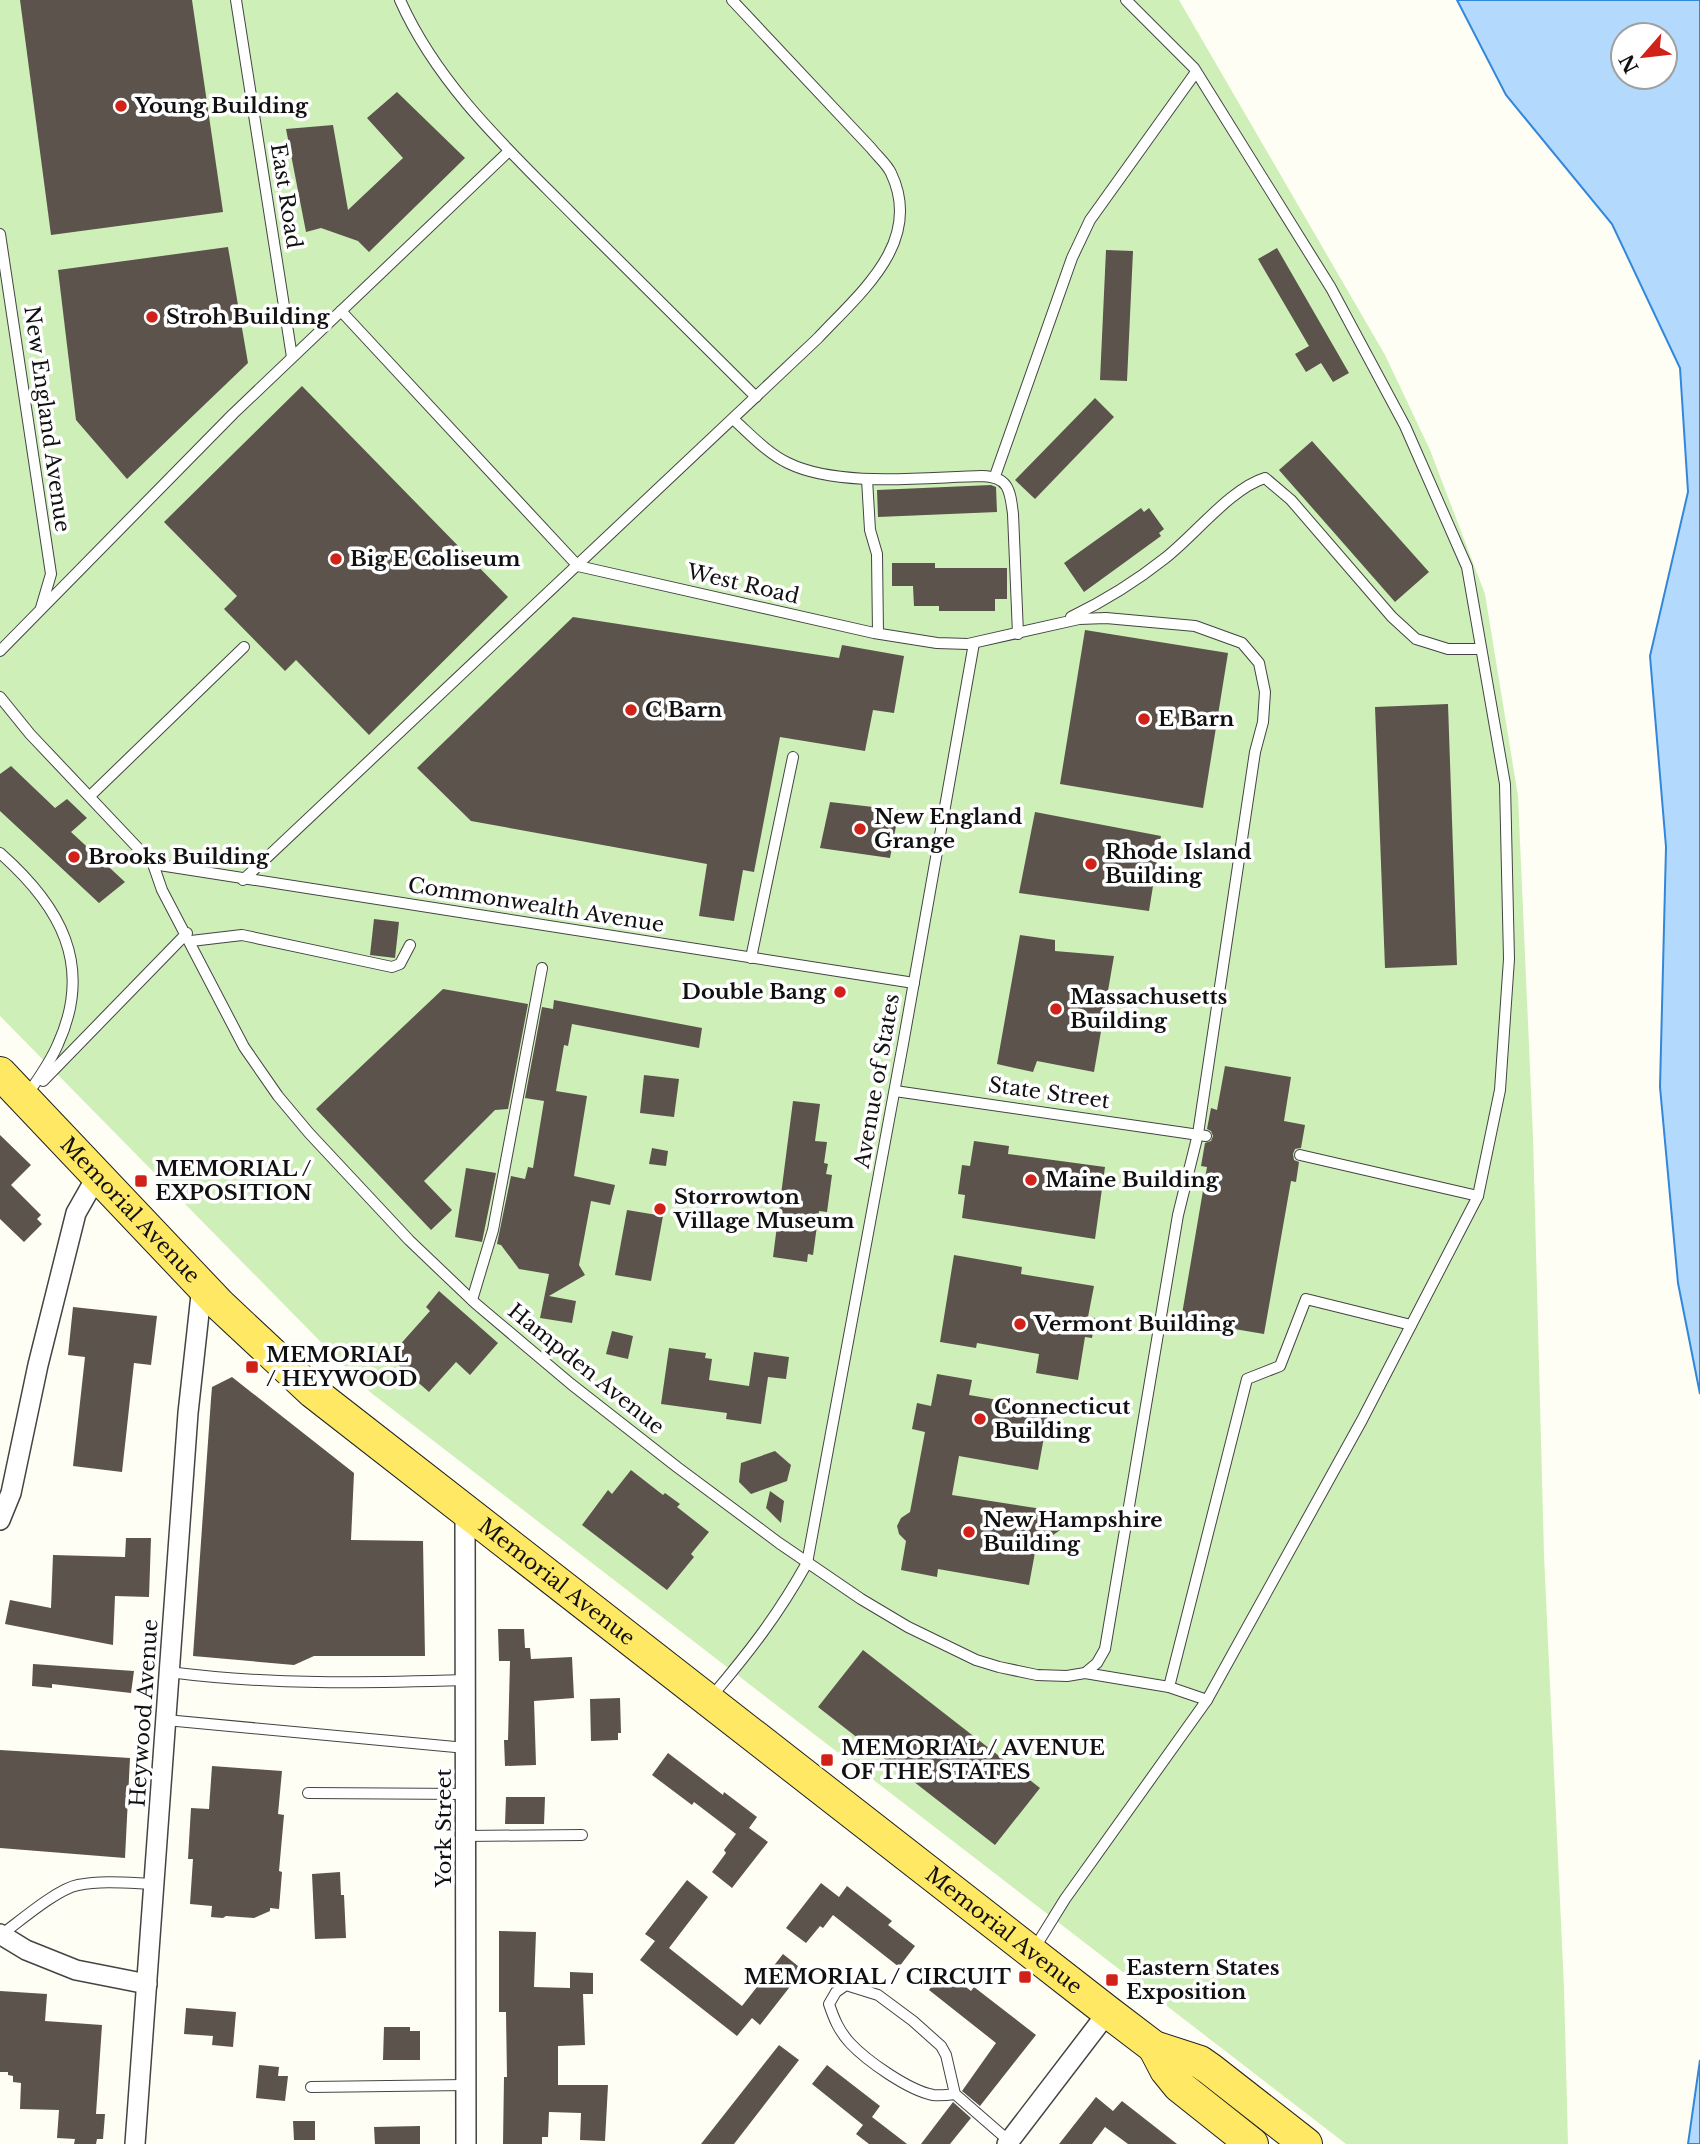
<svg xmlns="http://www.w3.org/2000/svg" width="1700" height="2144" font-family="'Libre Baskerville',serif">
<rect width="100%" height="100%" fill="#fffef4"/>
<path fill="#cfefb8" d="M 0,0 L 1179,0 L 1385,355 L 1430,450 L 1485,594 L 1518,796 L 1533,1136 L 1544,1555 L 1564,1988 L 1568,2144 L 1346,2144 L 370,1392 L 0,1016 Z"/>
<g fill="#b3d9fc" stroke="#3287db" stroke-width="2" fill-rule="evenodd">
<path d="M 1457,0 L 1700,0 L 1700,1394 L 1678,1283 L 1660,1087 L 1666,847 L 1650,656 L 1688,492 L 1680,368 L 1612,224 L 1506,95 ZM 1665,35 L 1665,77 L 1623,77 L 1623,35 Z"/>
<path d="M 1700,2060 L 1700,2144 L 1688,2144 Z"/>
</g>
<g fill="#5b534c">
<path d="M 20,0 L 192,0 L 223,212 L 51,235 Z"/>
<path d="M 397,92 L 465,158 L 369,252 L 358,241 L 321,228 L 306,232 L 286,129 L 333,125 L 348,210 L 403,158 L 367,118 Z"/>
<path d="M 228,247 L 248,363 L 127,479 L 76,420 L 58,270 Z"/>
<path d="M 1277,248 L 1349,373 L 1333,382 L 1321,363 L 1306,372 L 1295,354 L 1309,346 L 1258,259 Z"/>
<path d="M 1106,250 L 1133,251 L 1127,381 L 1100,380 Z"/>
<path d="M 302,386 L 508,597 L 369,735 L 296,660 L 285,671 L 224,609 L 237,596 L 164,522 Z"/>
<path d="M 1095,398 L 1114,417 L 1035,499 L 1015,480 Z"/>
<path d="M 1312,441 L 1429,572 L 1395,602 L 1279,470 Z"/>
<path d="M 991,485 L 996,487 L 997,512 L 878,517 L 877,490 Z"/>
<path d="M 1141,508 L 1144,512 L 1149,508 L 1164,529 L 1159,533 L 1161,536 L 1084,592 L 1064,563 Z"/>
<path d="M 892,563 L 935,563 L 935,568 L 1007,568 L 1007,599 L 995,599 L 995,611 L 939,611 L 939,606 L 914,606 L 913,586 L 892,586 Z"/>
<path d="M 573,617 L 839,658 L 842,645 L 904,656 L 894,713 L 873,710 L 865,751 L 780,737 L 754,872 L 743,870 L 734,921 L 699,916 L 707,864 L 471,821 L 417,768 Z"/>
<path d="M 1085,630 L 1228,653 L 1203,808 L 1060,784 Z"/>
<path d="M 1448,704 L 1457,965 L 1385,968 L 1375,707 Z"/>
<path d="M 11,766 L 55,808 L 67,799 L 87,818 L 71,832 L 125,882 L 99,903 L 0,811 L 0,774 Z"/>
<path d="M 830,802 L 899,810 L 890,858 L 820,848 Z"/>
<path d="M 1035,812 L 1161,836 L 1149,911 L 1019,893 Z"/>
<path d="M 374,919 L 399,922 L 395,958 L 370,955 Z"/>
<path d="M 1020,935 L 1055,940 L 1055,951 L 1114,956 L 1094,1072 L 1037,1061 L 1033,1072 L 997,1064 Z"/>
<path d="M 443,989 L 528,1004 L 508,1109 L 495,1110 L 424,1181 L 452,1210 L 431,1230 L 316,1109 Z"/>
<path d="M 554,1000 L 702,1028 L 699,1048 L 572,1024 L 568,1046 L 564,1045 L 556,1091 L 587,1096 L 574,1176 L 615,1185 L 610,1205 L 591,1201 L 579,1265 L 585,1275 L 549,1296 L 576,1301 L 572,1323 L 540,1318 L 549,1274 L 519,1269 L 501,1245 L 497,1244 L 511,1176 L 525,1179 L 528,1167 L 533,1168 L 544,1101 L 525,1098 L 542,1007 L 553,1009 Z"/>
<path d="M 1225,1066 L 1291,1077 L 1284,1121 L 1305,1125 L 1301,1148 L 1295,1149 L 1293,1154 L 1294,1160 L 1299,1162 L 1296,1182 L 1291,1181 L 1264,1334 L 1181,1320 L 1207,1167 L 1201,1166 L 1205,1143 L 1211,1141 L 1213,1136 L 1211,1131 L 1207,1129 L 1211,1108 L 1217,1110 Z"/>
<path d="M 644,1075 L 679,1079 L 674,1117 L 640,1113 Z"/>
<path d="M 793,1101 L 820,1104 L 815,1141 L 827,1142 L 824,1163 L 828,1164 L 826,1174 L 832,1175 L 827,1212 L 819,1211 L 813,1255 L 808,1254 L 807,1262 L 773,1257 Z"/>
<path d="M 0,1135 L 31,1165 L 11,1185 L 41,1215 L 37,1219 L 42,1224 L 24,1242 L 0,1219 Z"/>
<path d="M 974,1141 L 1009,1146 L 1008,1154 L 1105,1167 L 1095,1239 L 962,1218 L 965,1195 L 958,1194 L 962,1165 L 970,1166 Z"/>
<path d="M 652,1148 L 668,1151 L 666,1166 L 649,1164 Z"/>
<path d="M 466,1168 L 496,1173 L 482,1242 L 455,1237 Z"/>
<path d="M 627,1210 L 663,1216 L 651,1281 L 615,1275 Z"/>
<path d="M 954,1255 L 1022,1267 L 1021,1274 L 1094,1286 L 1088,1317 L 1095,1318 L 1092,1338 L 1085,1337 L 1078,1380 L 1036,1373 L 1039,1354 L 977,1343 L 976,1348 L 940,1342 Z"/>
<path d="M 439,1291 L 498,1343 L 470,1375 L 456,1362 L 429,1392 L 389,1357 L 430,1311 L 426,1307 Z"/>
<path d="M 73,1307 L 157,1316 L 151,1365 L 134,1363 L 122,1472 L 73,1466 L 85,1357 L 68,1355 Z"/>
<path d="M 612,1331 L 633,1336 L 628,1359 L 606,1354 Z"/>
<path d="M 669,1348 L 706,1353 L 705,1358 L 712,1359 L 709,1380 L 749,1386 L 754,1352 L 789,1357 L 786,1379 L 768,1377 L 761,1424 L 726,1419 L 727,1413 L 661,1404 Z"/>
<path d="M 937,1374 L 972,1380 L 969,1395 L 1049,1409 L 1038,1470 L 959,1456 L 952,1495 L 1055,1511 L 1055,1516 L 1063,1528 L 1036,1547 L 1029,1585 L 938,1569 L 937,1577 L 901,1570 L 906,1541 L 899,1534 L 897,1526 L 901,1518 L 910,1512 L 925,1432 L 912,1429 L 917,1403 L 931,1406 Z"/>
<path d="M 232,1377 L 354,1473 L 351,1540 L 423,1541 L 425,1656 L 314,1656 L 294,1665 L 193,1656 L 211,1399 L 212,1387 Z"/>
<path d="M 775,1451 L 791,1465 L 787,1481 L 751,1494 L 739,1482 L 741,1463 Z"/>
<path d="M 631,1470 L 663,1495 L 665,1493 L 680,1504 L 677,1507 L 709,1532 L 691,1554 L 694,1557 L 667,1590 L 582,1525 L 608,1490 L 612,1494 Z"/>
<path d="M 770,1491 L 784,1501 L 781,1523 L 766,1508 Z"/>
<path d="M 126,1538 L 151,1538 L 149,1597 L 115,1596 L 113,1645 L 5,1624 L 10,1600 L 51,1608 L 53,1555 L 125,1557 Z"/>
<path d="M 498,1629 L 524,1629 L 525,1648 L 530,1648 L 531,1659 L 572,1657 L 574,1698 L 534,1701 L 536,1765 L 505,1766 L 504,1740 L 508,1740 L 510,1661 L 499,1661 Z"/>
<path d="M 863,1650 L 1040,1788 L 995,1845 L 818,1707 Z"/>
<path d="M 33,1664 L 134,1671 L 131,1693 L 52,1684 L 52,1688 L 32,1686 Z"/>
<path d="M 620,1698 L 621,1733 L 618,1733 L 618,1740 L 591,1741 L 590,1699 Z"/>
<path d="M 0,1750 L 130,1758 L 125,1858 L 0,1848 Z"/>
<path d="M 668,1753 L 723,1795 L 724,1792 L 757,1817 L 749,1828 L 768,1842 L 732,1888 L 712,1872 L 726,1853 L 724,1850 L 736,1834 L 694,1802 L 692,1805 L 652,1775 Z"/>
<path d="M 212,1766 L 282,1771 L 278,1814 L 284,1815 L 279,1871 L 282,1872 L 279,1909 L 270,1908 L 270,1911 L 254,1918 L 226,1916 L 223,1918 L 211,1917 L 212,1906 L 190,1904 L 193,1859 L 188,1859 L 191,1808 L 209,1809 Z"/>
<path d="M 506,1797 L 545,1797 L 544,1824 L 505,1824 Z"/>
<path d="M 340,1872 L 341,1895 L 344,1895 L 346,1938 L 315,1939 L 312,1874 Z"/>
<path d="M 687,1880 L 708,1897 L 669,1948 L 742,2006 L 783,1954 L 803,1970 L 760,2025 L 752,2018 L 737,2036 L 640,1960 L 655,1941 L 645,1934 Z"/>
<path d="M 821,1883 L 839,1897 L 847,1886 L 892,1921 L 888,1925 L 915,1946 L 899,1967 L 833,1915 L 823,1928 L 820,1926 L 806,1943 L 786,1928 Z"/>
<path d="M 499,1931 L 536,1932 L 534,1987 L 570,1988 L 570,1972 L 593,1973 L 593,1994 L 583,1994 L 585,2045 L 558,2046 L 558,2085 L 608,2085 L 605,2141 L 580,2140 L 581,2113 L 549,2112 L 548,2137 L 542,2137 L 542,2144 L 503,2144 L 504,2077 L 507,2077 L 506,2012 L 499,2012 Z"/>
<path d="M 944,1970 L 971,1991 L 974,1987 L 1036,2035 L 980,2106 L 962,2091 L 996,2043 L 929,1990 Z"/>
<path d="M 0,1991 L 47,1994 L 45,2021 L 102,2025 L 96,2114 L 105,2114 L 103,2139 L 97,2139 L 96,2144 L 74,2144 L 75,2139 L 57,2138 L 59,2110 L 20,2109 L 21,2083 L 13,2082 L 13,2076 L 8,2075 L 8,2072 L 0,2072 Z"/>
<path d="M 186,2008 L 236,2012 L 233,2047 L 212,2045 L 213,2036 L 184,2034 Z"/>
<path d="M 384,2027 L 410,2027 L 410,2031 L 420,2031 L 420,2060 L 383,2060 Z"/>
<path d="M 779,2045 L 799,2060 L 734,2144 L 701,2144 Z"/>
<path d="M 259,2065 L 279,2067 L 278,2076 L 288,2076 L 285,2101 L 256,2098 Z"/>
<path d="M 827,2065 L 880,2106 L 872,2117 L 907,2144 L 869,2144 L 856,2134 L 863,2125 L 812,2084 Z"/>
<path d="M 1096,2097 L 1113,2111 L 1122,2101 L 1177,2144 L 1128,2144 L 1105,2127 L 1092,2144 L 1059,2144 Z"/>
<path d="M 953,2102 L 971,2118 L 950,2144 L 921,2144 Z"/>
<path d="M 293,2121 L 315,2121 L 315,2140 L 294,2140 Z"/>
<path d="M 420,2126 L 420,2144 L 375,2144 L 374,2127 Z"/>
</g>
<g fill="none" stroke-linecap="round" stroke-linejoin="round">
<g stroke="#444" stroke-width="12">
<g id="service">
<path d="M 236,0 L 292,357"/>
<path d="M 400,0 C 439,88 513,154 579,221 C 638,280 697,338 756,397"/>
<path d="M 0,234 L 51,574 L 41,608"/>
<path d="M 341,311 L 578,566 L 874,633 L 937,643 L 968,644 L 1079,619 L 1106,618 L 1195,626 L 1242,643 L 1259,663 L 1265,692 L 1263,722 L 1255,752 L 1198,1134 L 1178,1215 L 1105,1649 L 1097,1663 L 1085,1673"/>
<path d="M 733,419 C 750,434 767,453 788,463 C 839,488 926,477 982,476 C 1009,477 1010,490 1013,514 L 1018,634"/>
<path d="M 995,476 L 1072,258 L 1090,220 L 1196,72"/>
<path d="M 867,479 L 870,530 L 877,554 L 878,633"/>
<path d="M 1071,617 C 1104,601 1135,582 1164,559 C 1193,537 1231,488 1265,478 L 1291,500 L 1392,617 L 1416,639 L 1448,649 L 1481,649"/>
<path d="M 0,651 L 233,414 L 509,151"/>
<path d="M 0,697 L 30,734 L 153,864 L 162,890 L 244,1047 L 278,1096 L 309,1133 L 409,1240 L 475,1303 L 571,1384 L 677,1467 L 779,1543 L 861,1599 L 908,1627 L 976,1660 L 999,1667 L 1037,1675 L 1067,1676 L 1085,1673 L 1169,1687 L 1207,1700"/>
<path d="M 90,796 L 244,647"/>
<path d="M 0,853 C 60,906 94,965 58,1044 C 50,1063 38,1079 27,1095"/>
<path d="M 153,864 L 914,983"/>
<path d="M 243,880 L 818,338 C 860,293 924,242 891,173 C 887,164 877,156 871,148 L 732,0"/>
<path d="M 191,941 L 242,935 L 392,967 L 400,964 L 410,945"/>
<path d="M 751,958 L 793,757"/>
<path d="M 43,1081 L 187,933"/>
<path d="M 895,1091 L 1206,1136"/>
<path d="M 1300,1155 L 1478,1196"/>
<path d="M 472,1300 L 493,1230 L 542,968"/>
<path d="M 169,1672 C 268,1685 366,1683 466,1680"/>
<path d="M 1169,1687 L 1247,1379 L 1280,1366 L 1306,1299 L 1411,1325"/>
<path d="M 712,1696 C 750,1651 778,1615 807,1563 L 903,1044 L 974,643"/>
<path d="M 166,1720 L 466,1748"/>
<path d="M 308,1793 L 466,1794"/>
<path d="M 466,1836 L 582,1835"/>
<path d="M 1,1935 C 20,1921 57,1889 78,1885 C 103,1880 129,1883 154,1884"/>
<path d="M 1034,1949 L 1065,1899 L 1207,1700 L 1362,1420 L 1478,1196 L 1500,1090 L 1509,959 L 1505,784 L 1467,567 L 1405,426 L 1331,288 L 1194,68 L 1126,0"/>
<path d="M 311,2087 L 466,2085"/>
<path d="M 955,2094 C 948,2095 940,2096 933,2095 C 908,2090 867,2061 850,2043 C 839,2031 834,2019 829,2004 L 836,1992 L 846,1985 L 878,1995 L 913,2021 L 941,2046 L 946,2055 L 955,2094 L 1009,2141"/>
</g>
</g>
<g stroke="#444" stroke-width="22">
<g id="minor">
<path d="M 465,1511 L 466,2144"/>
<path d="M 0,1520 L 11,1493 L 38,1365 L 76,1213 L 97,1176"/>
<path d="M 0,1934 L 26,1950 L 76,1970 L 147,1984"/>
<path d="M 135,2144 L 188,1413 L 202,1286"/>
<path d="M 1007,2144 L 1108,2012"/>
</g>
</g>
<g stroke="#222" stroke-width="34">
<g id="primary">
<path id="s1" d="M 0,1073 L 220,1305 L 313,1392 L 1108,2012 L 1154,2047 L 1200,2062 L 1210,2069 L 1306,2144"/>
<path d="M 1154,2047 L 1166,2070 L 1179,2086 L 1252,2144"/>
</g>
</g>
<use href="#service" stroke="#fff" stroke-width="10"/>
<use href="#minor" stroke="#fff" stroke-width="19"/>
<use href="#primary" stroke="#ffe964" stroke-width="32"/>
</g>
<g fill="#d12219" stroke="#fff" stroke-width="2.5">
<circle cx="121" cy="106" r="7"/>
<circle cx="152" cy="317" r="7"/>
<circle cx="336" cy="559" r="7"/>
<circle cx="631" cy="710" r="7"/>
<circle cx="1144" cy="719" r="7"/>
<circle cx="860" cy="829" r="7"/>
<circle cx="74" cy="857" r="7"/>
<circle cx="1091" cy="864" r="7"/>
<circle cx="840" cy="992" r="7"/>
<circle cx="1056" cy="1009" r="7"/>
<circle cx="1031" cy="1180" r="7"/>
<rect x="134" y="1174" width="14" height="14" rx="3.5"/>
<circle cx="660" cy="1209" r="7"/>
<circle cx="1020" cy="1324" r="7"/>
<rect x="245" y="1360" width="14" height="14" rx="3.5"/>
<circle cx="980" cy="1419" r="7"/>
<circle cx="969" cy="1532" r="7"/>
<rect x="820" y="1753" width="14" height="14" rx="3.5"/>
<rect x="1018" y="1970" width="14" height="14" rx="3.5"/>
<rect x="1105" y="1973" width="14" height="14" rx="3.5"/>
</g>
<g text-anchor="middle" stroke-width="7" stroke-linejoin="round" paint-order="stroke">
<g font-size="21" font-weight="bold" fill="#111" stroke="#fff" text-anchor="start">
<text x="135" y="113">Young Building</text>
<text x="166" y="324">Stroh Building</text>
<text x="350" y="566">Big E Coliseum</text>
<text x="645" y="717">C Barn</text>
<text x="1158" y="726">E Barn</text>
<text x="874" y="824">New England<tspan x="874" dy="24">Grange</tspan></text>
<text x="1105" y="859">Rhode Island<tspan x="1105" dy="24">Building</tspan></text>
<text x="88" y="864">Brooks Building</text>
<text x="826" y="999" text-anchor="end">Double Bang</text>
<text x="1070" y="1004">Massachusetts<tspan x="1070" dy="24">Building</tspan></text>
<text x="155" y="1176">MEMORIAL /<tspan x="155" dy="24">EXPOSITION</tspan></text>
<text x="1045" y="1187">Maine Building</text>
<text x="674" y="1204">Storrowton<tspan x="674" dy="24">Village Museum</tspan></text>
<text x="1034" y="1331">Vermont Building</text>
<text x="266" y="1362">MEMORIAL<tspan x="266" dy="24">/ HEYWOOD</tspan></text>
<text x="994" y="1414">Connecticut<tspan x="994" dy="24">Building</tspan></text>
<text x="983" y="1527">New Hampshire<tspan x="983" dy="24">Building</tspan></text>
<text x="841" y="1755">MEMORIAL / AVENUE<tspan x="841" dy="24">OF THE STATES</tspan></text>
<text x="1126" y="1975">Eastern States<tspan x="1126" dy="24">Exposition</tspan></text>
<text x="1011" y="1984" text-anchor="end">MEMORIAL / CIRCUIT</text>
</g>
<g font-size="21" fill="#111" stroke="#fff">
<text transform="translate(286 196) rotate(81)" y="7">East Road</text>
<text transform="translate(47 419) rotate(82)" y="7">New England Avenue</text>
<text transform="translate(743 584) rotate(13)" y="7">West Road</text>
<text transform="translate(536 905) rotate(9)" y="7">Commonwealth Avenue</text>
<text transform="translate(877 1081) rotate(-80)" y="7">Avenue of States</text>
<text transform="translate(1049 1093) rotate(8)" y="7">State Street</text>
<text dy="7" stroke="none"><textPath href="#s1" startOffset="189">Memorial Avenue</textPath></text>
<text transform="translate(586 1369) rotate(39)" y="7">Hampden Avenue</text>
<text dy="7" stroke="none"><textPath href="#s1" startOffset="756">Memorial Avenue</textPath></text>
<text transform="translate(144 1713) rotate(-86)" y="7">Heywood Avenue</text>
<text transform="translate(444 1828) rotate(-90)" y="7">York Street</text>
<text dy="7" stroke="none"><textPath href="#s1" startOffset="1323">Memorial Avenue</textPath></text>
</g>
</g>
<g transform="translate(1644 56) rotate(242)"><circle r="33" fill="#ffffff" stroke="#a0a0a0" stroke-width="2"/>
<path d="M0-5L12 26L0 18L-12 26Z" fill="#d12219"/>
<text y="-10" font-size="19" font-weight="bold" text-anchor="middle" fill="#111111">N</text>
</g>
</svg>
